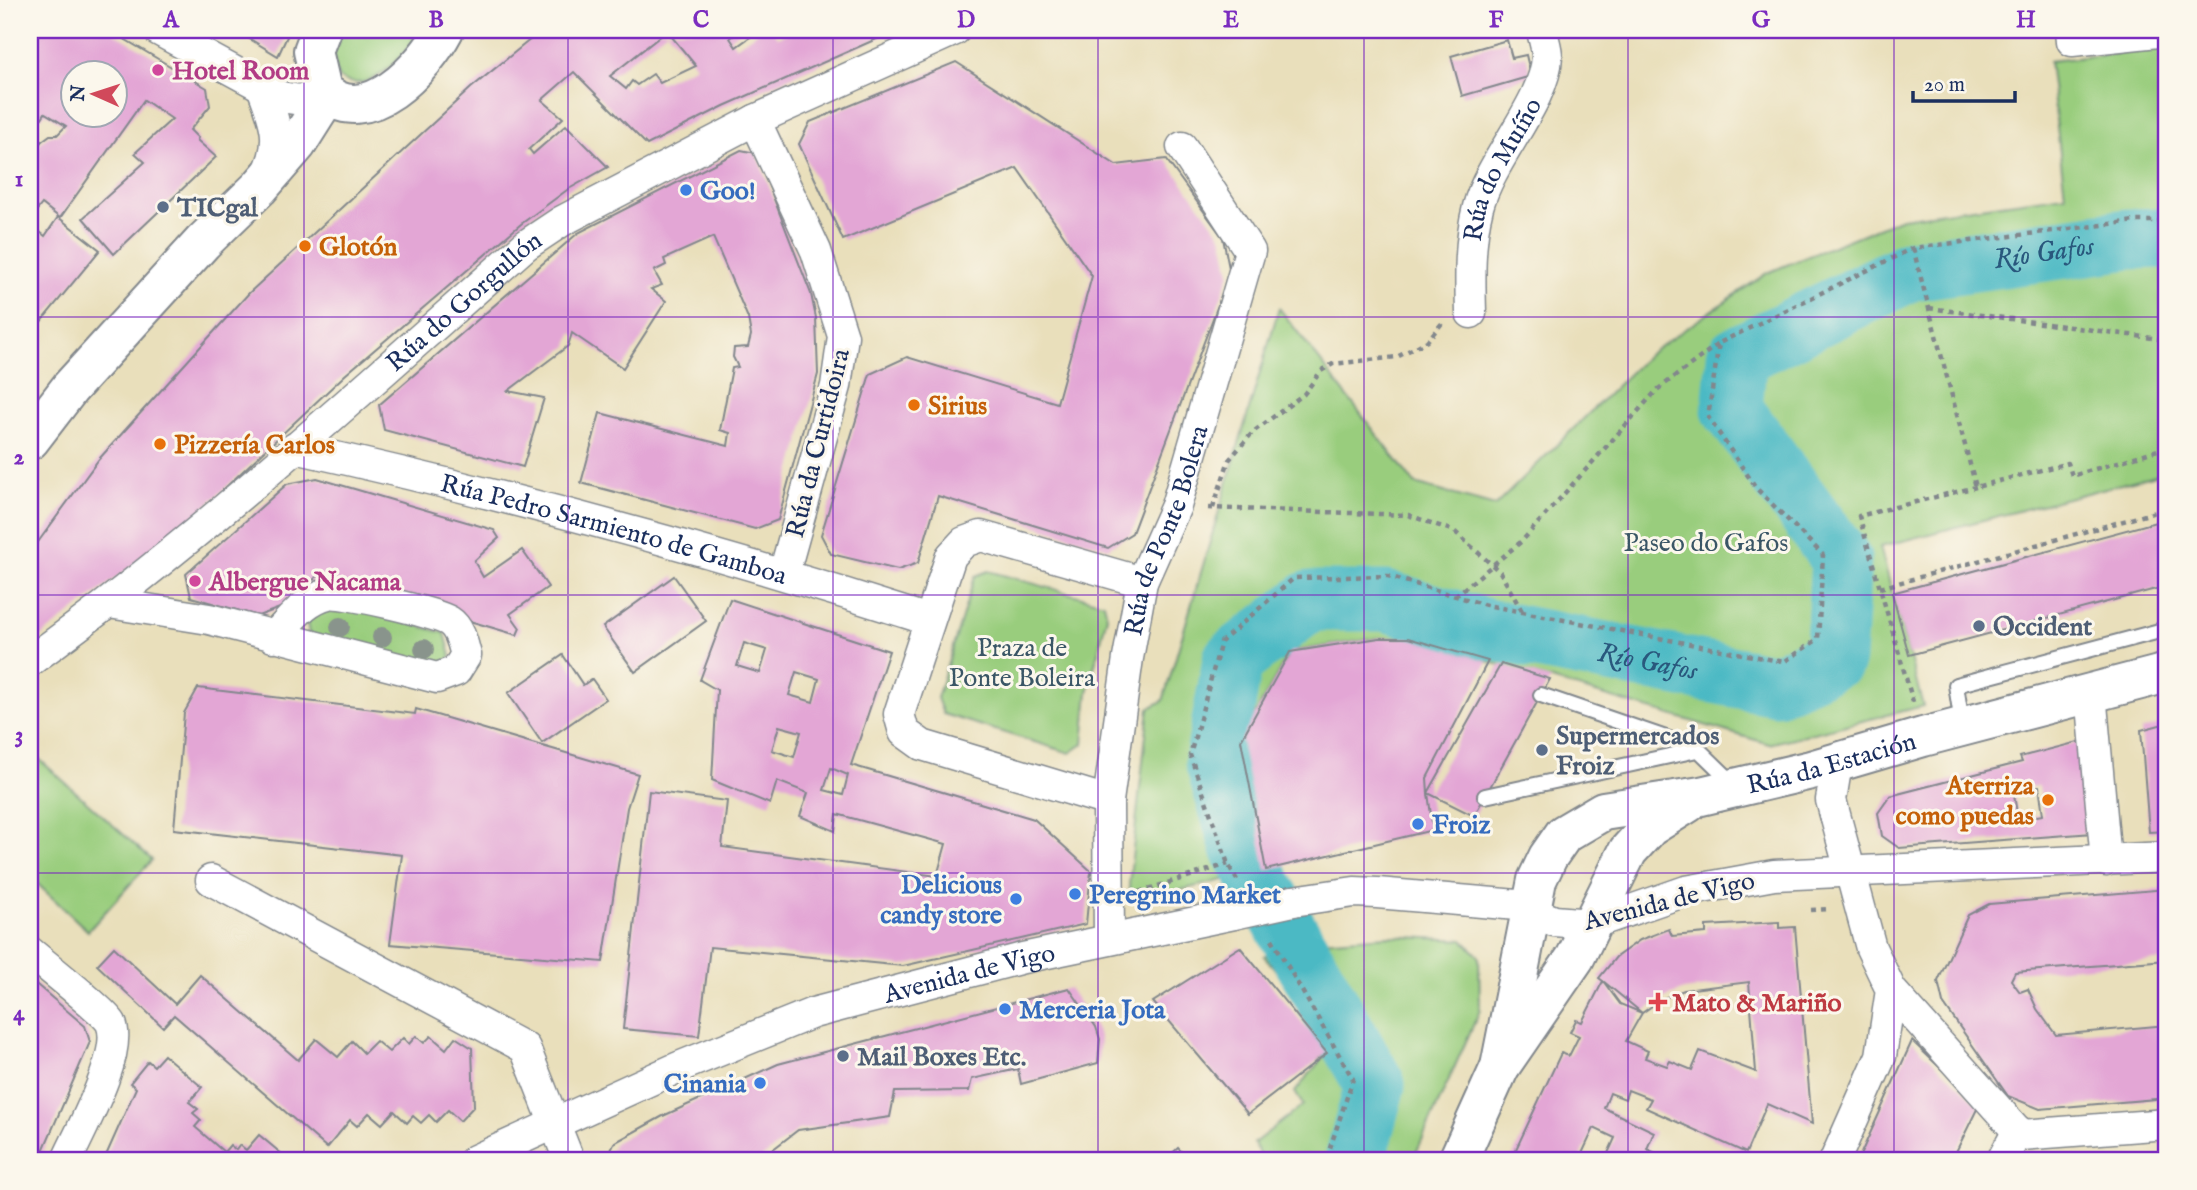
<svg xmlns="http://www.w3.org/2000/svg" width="2197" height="1190" font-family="'IM FELL English',serif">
<rect width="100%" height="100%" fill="#fbf7ec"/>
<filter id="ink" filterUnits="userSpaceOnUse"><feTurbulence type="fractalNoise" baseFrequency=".0143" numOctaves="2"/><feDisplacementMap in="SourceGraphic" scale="14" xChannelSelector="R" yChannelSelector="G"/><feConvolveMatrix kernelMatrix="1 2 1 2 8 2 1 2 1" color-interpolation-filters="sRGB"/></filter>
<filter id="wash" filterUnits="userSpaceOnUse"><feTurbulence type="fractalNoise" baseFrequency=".00686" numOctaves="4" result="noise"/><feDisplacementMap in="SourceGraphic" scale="28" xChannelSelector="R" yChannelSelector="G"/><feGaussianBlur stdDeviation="1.57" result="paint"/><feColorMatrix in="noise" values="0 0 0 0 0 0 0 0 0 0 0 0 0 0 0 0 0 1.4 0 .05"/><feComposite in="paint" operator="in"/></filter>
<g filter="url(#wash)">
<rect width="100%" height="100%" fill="#e9dfbb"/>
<g fill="#99cd7d" stroke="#5a7e6e" stroke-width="2">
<path d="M 342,30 L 422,30 C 404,54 370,99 338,77 L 333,56 Z"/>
<path d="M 2167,48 L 2167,472 L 1880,547 L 1923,706 L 1769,744 L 1408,638 L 1379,638 L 1290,652 L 1241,740 L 1266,870 L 1134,901 L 1129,885 L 1149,708 L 1163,701 L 1279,308 L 1415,484 L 1495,506 L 1649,354 L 1767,273 L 1902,218 L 2065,195 L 2049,61 Z"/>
<path d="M 988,571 L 1104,603 L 1107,616 L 1088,692 L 1083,744 L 1070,753 L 943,714 L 937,698 L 975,576 Z"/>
<path d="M 330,602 L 445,633 L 451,656 L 441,669 L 309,634 L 306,618 Z"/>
<path d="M 30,751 L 152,860 L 88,931 L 30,877 Z"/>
<path d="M 1388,936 L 1463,940 L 1479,956 L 1480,1010 L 1413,1160 L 1262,1160 L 1254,1143 L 1303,1105 L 1295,1092 L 1336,1041 L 1264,956 L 1290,943 Z"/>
</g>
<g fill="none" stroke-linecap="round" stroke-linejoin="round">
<path stroke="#4bb9c4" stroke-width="61" id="s1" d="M 1355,1160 L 1375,1085 L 1241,848 L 1215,761 L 1233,660 L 1310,601 L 1385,601 L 1486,629 L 1776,685 L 1835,658 L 1841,559 L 1732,409 L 1737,356 L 1912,270 L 2129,239 L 2167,238"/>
</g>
<g id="blocks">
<g fill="#e3a6d5" fill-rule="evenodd">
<path d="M 30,30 L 109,30 L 207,88 L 210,106 L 190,130 L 198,138 L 197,140 L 216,157 L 114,254 L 83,218 L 145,162 L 135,153 L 172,119 L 144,100 L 60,218 L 42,204 L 30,219 L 30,156 L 42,141 L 50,135 L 57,135 L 66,126 L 45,113 L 42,118 L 30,111 ZM 74,74 L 116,74 L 116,116 L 74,116 L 74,103 L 64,98 L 74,82 Z"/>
<path d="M 235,30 L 290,30 L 278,56 Z"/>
<path d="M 542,30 L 742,30 L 730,38 L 736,47 L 760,30 L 771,30 L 778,37 L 795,30 L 897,30 L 724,106 L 647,145 L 574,72 L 542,100 L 563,118 L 529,149 L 533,154 L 566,125 L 608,167 L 567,190 L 521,224 L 345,375 L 192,519 L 30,645 L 30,553 L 99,459 L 249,293 L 471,88 ZM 667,31 L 696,66 L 660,83 L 653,74 L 637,85 L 632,81 L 626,89 L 610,76 Z"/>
<path d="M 1507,40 L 1512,58 L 1526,55 L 1531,76 L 1462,96 L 1451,56 Z"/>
<path d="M 956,62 L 1116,165 L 1166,159 L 1223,238 L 1230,273 L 1132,533 L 1108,548 L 938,496 L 918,563 L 898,570 L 831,554 L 821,535 L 870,374 L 907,357 L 1057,403 L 1092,276 L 1017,168 L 843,240 L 799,144 L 810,122 Z"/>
<path d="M 741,150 L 756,153 L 811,294 L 816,318 L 818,374 L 778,520 L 755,529 L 581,483 L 600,413 L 728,446 L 730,433 L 720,430 L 732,368 L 738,367 L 733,357 L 734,348 L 748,347 L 751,335 L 748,318 L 713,237 L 664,259 L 666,265 L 654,271 L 662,285 L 651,289 L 666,301 L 623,368 L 572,333 L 568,346 L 508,391 L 544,398 L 523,467 L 384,430 L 379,405 L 578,233 Z"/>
<path d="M 58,217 L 100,250 L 30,335 L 30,224 L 45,236 Z"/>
<path d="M 317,478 L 494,530 L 499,538 L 474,561 L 483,577 L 522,550 L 548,587 L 510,614 L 520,628 L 517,635 L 317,576 L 301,594 L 280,608 L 258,616 L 191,597 L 186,574 L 287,484 Z"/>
<path d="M 2167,519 L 2167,586 L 1909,655 L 1892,593 Z"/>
<path d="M 674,576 L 706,621 L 635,672 L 603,627 Z"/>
<path d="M 730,599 L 889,651 L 851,765 L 1034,819 L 1091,871 L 1086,924 L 903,966 L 710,947 L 699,1036 L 623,1029 L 649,791 L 727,801 L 722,847 L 937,876 L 946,844 L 837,814 L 835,831 L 800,816 L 808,793 L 777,781 L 770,804 L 712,780 L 717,690 L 700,680 ZM 744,643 L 767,650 L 760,673 L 737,666 ZM 796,672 L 819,679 L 813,702 L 789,695 ZM 779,726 L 801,732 L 794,757 L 772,750 ZM 831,768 L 848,775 L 843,795 L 824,790 Z"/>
<path d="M 1379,638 L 1408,638 L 1488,661 L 1427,778 L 1428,793 L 1501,664 L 1550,679 L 1474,816 L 1428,793 L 1433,830 L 1266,870 L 1241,740 L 1290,652 Z"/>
<path d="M 563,655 L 583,685 L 592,679 L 606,699 L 542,743 L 508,693 Z"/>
<path d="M 198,688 L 415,714 L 416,709 L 638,774 L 627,808 L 603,962 L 390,944 L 402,855 L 174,829 L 184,713 Z"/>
<path d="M 2167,723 L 2167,831 L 2149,832 L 2141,730 Z"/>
<path d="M 2086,740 L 2093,833 L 1899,848 L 1882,836 L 1878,813 L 1890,796 L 2022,762 L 2020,757 ZM 2039,786 L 2043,815 L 2018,819 L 2013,789 Z"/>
<path d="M 2167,889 L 2167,960 L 2015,972 L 2011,980 L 2020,992 L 2028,989 L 2037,1009 L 2056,1035 L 2167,1025 L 2167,1098 L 2040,1109 L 2008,1096 L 1943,1003 L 1938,981 L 1968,915 L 1989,904 Z"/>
<path d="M 1779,922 L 1779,928 L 1795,927 L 1812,1124 L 1767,1104 L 1746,1153 L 1646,1108 L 1651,1099 L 1628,1090 L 1625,1099 L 1610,1093 L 1604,1108 L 1654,1132 L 1647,1149 L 1670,1160 L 1605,1160 L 1615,1138 L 1594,1128 L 1579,1160 L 1511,1160 L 1561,1053 L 1569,1056 L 1579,1036 L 1570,1032 L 1576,1020 L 1582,1022 L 1603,981 L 1599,978 L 1616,957 L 1640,940 L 1669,929 L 1672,936 L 1706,933 L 1706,926 ZM 1603,981 L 1642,1013 L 1662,999 L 1684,990 L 1749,982 L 1756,1072 L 1700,1051 L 1692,1070 L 1670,1061 L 1667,1066 L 1645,1058 L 1648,1051 L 1626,1041 L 1642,1013 L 1620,1004 Z"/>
<path d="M 114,947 L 175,1004 L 200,975 L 298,1060 L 316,1039 L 338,1057 L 352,1041 L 364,1053 L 376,1041 L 389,1052 L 403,1038 L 409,1044 L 416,1036 L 424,1043 L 431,1036 L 446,1049 L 455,1037 L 472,1048 L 474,1106 L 460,1121 L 448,1110 L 436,1122 L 429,1115 L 421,1123 L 413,1116 L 407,1123 L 394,1111 L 382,1124 L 369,1113 L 357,1126 L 350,1120 L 327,1148 L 174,1015 L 163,1027 L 97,965 Z"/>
<path d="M 1240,947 L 1327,1053 L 1248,1114 L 1153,1002 Z"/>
<path d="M 30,979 L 85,1026 L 90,1042 L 39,1160 L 30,1160 Z"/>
<path d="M 1069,988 L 1096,1027 L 1100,1039 L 1098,1063 L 1021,1084 L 1018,1069 L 972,1079 L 969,1091 L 895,1092 L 890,1117 L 798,1130 L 759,1160 L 606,1160 L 614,1143 L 663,1116 L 778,1064 Z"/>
<path d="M 1912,1041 L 1979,1105 L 1952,1160 L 1858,1160 Z"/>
<path d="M 164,1055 L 202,1087 L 189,1102 L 198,1109 L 193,1113 L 201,1120 L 195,1127 L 224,1152 L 230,1145 L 236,1150 L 240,1145 L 246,1150 L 259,1135 L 289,1160 L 104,1160 L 136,1088 L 130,1083 L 148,1061 L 154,1066 Z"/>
<path d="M 1178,1148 L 1189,1160 L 1165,1160 Z"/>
</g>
</g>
</g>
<g filter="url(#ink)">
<use href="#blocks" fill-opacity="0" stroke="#82878c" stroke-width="2"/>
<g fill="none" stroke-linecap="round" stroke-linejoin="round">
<g stroke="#82878c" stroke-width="18">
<g id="lane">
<path d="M 1541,695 L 1698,749 L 1734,784"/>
<path d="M 1962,724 L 1956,685 L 2167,629"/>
<path d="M 1485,796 L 1697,750"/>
</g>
</g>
<g stroke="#82878c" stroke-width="33">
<g id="street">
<path d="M 158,30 L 281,97 L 301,100 L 322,90"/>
<path d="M 2071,30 L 2072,41 L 2167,31"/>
<path d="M 262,87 C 275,121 284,142 266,176"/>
<path d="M 755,120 L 816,251 L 843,336 L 836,386 L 784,573"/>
<path id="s2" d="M 1471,313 C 1470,278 1469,241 1478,207 C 1491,158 1546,101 1547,56 C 1547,48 1543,38 1542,30"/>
<path id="s3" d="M 295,448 C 508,495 721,553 929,620"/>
<path d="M 109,603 L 209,619 L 437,678 L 456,671 L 466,655 C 463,644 460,628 449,621 C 436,613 343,591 328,594 C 305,599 289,622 273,637"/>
<path id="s4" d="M 30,661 C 205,535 364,388 526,245 L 562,221 L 755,120 L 955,30"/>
<path d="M 2091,693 L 2106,861"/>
<path d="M 1837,763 L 1831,800 L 1871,948 L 1891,990 L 2021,1135 L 2167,1124"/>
<path d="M 1108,801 L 922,745 L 904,732 L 899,714 L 951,556 L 964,542 L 981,536 L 1142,582"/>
<path d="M 211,880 L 525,1048 L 569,1160"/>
<path d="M 1293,901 L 1354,892 L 1377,893 L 1517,905 L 1554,921 L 1591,924 L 1686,891 L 1774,875 L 2167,857"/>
<path id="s5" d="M 1109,939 L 1108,801 L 1128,658 L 1142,582 L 1176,506 L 1250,251 L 1182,147"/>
<path d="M 30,952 C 43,963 106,1013 111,1023 C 124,1053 80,1131 67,1160"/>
<path id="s6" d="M 475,1160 L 679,1067 L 813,1013 L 1023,958 L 1234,914"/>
<path d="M 1835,1160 L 1881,1056 L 1891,990"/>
<path d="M 2002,1160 L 2018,1131"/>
</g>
</g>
<g stroke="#82878c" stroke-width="42">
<g id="secondary">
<path d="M 321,30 L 313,51 L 322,90 C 366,133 425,66 444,30"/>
<path d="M 30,440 L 70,388 L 203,242 L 259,188 L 297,144 L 328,95"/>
</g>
</g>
<g stroke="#82878c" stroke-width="42">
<g id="highway">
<path id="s7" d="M 1500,1067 L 1537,880 L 1548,857 L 1564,834 L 1603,811 L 1701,796 L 1811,770 L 1923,737 L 2167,673"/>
<path d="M 1458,1160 L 1500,1067 L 1575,958 L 1628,851 L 1650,827 L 1688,803"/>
</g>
</g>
<g stroke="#82878c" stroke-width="4.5" stroke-dasharray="5 5" stroke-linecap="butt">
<path d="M 1913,248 L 1976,487 L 2068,463 L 2072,476 L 2161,449 L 2164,465 L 2167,464"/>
<path d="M 1929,308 L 2167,340"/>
<path d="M 1208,508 L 1408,515 L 1454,531 L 1500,572 L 1522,611"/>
<path d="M 1213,508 L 1229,460 L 1253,432 L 1304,394 L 1321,371 L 1333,364 L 1397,357 L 1427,341 L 1443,322"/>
<path d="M 1880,588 L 2167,509"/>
<path d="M 1455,596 L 1522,541 L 1657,390 L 1718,344"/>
<path d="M 1913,702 L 1859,516 L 1976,487"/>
<path d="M 1237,880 L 1228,864 L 1190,755 L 1221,642 L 1294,578 L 1388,576 L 1486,605 L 1784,662 L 1818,639 L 1823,555 L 1757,489 L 1708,417 L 1719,343 L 1913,248 L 2135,221 L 2167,221"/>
<path d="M 1139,892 L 1228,864"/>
<path d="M 1811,910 L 1829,909"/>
<path d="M 1272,939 L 1353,1079 L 1326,1160"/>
</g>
<use href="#lane" stroke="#fff" stroke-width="14"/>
<use href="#street" stroke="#fff" stroke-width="30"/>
<use href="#secondary" stroke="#fff" stroke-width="38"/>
<use href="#highway" stroke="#fff" stroke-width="38"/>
<g stroke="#82878c" stroke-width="33" stroke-linecap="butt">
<path id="street-bridge" d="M 1234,914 L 1293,901"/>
</g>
<use href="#street-bridge" stroke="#fff" stroke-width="30"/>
</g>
<g fill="#89948c">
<circle cx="340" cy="627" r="10"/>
<circle cx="382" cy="637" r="10"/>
<circle cx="424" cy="649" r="10"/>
</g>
</g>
<path fill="none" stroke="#7b2cbf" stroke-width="2" stroke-opacity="0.55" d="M 304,30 L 304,1160M 568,30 L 568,1160M 833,30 L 833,1160M 1098,30 L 1098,1160M 1364,30 L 1364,1160M 1628,30 L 1628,1160M 1894,30 L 1894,1160M 30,317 L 2167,317M 30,595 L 2167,595M 30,873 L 2167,873"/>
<g fill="#d1479c" stroke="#fbf7ec" stroke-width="2.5">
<circle cx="158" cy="70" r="7"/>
<circle cx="195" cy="581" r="7"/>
</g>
<g fill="#3f7fe0" stroke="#fbf7ec" stroke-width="2.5">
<circle cx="686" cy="190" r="7"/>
<circle cx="1418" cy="824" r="7"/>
<circle cx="1075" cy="894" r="7"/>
<circle cx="1016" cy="899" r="7"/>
<circle cx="1005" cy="1009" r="7"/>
<circle cx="760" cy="1083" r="7"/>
</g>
<g fill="#5c6f8a" stroke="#fbf7ec" stroke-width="2.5">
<circle cx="163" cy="207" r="7"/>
<circle cx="1979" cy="626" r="7"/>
<circle cx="1542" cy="750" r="7"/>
<circle cx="843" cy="1056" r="7"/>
</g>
<g fill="#e8710a" stroke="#fbf7ec" stroke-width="2.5">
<circle cx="305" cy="246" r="7"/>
<circle cx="914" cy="405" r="7"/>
<circle cx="160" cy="444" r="7"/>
<circle cx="2048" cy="800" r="7"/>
</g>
<path fill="#e0444e" stroke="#fbf7ec" stroke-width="2.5" d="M1654.5 991.5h7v7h7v7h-7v7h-7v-7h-7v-7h7z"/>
<g text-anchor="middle" stroke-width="6" stroke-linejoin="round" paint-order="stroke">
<g font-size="26" font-weight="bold" fill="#b23c85" stroke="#fbf7ec" text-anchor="start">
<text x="172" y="79">Hotel Room</text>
<text x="209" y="590">Albergue Nacama</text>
</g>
<g font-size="26" fill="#1b2f5e" stroke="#fbf7ec">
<text dy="9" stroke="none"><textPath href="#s2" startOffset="150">Rúa do Muíño</textPath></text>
<text dy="9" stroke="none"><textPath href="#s4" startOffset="564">Rúa do Gorgullón</textPath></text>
<text transform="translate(817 443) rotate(-76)" y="9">Rúa da Curtidoira</text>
<text dy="9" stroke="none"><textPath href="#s3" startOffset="329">Rúa Pedro Sarmiento de Gamboa</textPath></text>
<text dy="9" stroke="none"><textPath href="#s5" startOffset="416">Rúa de Ponte Bolera</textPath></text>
<text dy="9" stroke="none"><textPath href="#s7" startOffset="523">Rúa da Estación</textPath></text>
<text transform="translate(1669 900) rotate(-14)" y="9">Avenida de Vigo</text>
<text dy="9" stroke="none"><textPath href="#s6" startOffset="530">Avenida de Vigo</textPath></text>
</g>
<g font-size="26" font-weight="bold" fill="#366cbe" stroke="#fbf7ec" text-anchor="start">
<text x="700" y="199">Goo!</text>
<text x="1432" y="833">Froiz</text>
<text x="1002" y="893" text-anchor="end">Delicious<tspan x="1002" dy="30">candy store</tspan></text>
<text x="1089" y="903">Peregrino Market</text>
<text x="1019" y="1018">Merceria Jota</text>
<text x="746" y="1092" text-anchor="end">Cinania</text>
</g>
<g font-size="26" font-weight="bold" fill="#4e5e75" stroke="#fbf7ec" text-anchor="start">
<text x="177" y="216">TICgal</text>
<text x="1993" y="635">Occident</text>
<text x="1556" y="744">Supermercados<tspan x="1556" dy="30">Froiz</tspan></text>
<text x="857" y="1065">Mail Boxes Etc.</text>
</g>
<g font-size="26" font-weight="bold" fill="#c56008" stroke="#fbf7ec" text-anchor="start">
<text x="319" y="255">Glotón</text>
<text x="928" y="414">Sirius</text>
<text x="174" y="453">Pizzería Carlos</text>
<text x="2034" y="794" text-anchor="end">Aterriza<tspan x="2034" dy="30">como puedas</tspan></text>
</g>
<g font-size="26" fill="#3a5666" stroke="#fbf7ec">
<text x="1706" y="551">Paseo do Gafos</text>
<text x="1022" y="656">Praza de<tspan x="1022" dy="30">Ponte Boleira</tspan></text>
</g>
<g font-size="26" font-weight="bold" fill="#be3a42" stroke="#fbf7ec" text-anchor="start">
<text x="1672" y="1011">Mato &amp; Mariño</text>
</g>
<g font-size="28" font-style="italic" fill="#29587d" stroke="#fbf7ec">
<text dy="10" stroke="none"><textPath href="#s1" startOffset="1846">Río Gafos</textPath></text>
<text dy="10" stroke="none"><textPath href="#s1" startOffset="985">Río Gafos</textPath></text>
</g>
</g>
<rect width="2197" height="1190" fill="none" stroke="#fbf7ec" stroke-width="77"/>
<g transform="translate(94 94) rotate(273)"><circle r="33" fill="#fbf7ec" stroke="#a1a7b3" stroke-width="2"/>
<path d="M0-5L12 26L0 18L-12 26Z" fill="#d1495b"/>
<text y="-10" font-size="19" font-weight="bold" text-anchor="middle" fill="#1b2f5e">N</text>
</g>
<path d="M1913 91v10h102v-10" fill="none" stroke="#1b2f5e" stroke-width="3.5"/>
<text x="1924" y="91" font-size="21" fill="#1b2f5e" stroke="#fbf7ec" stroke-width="5" paint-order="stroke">20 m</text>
<rect x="38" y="38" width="2120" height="1114" fill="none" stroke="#7b2cbf" stroke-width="2.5"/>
<g font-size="23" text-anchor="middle" font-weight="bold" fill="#7b2cbf">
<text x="171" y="27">A</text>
<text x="436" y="27">B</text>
<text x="701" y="27">C</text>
<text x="966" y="27">D</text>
<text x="1231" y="27">E</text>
<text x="1496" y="27">F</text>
<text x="1761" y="27">G</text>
<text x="2026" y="27">H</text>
<text x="19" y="186">1</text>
<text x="19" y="464">2</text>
<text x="19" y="742">3</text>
<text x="19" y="1020">4</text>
</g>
</svg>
